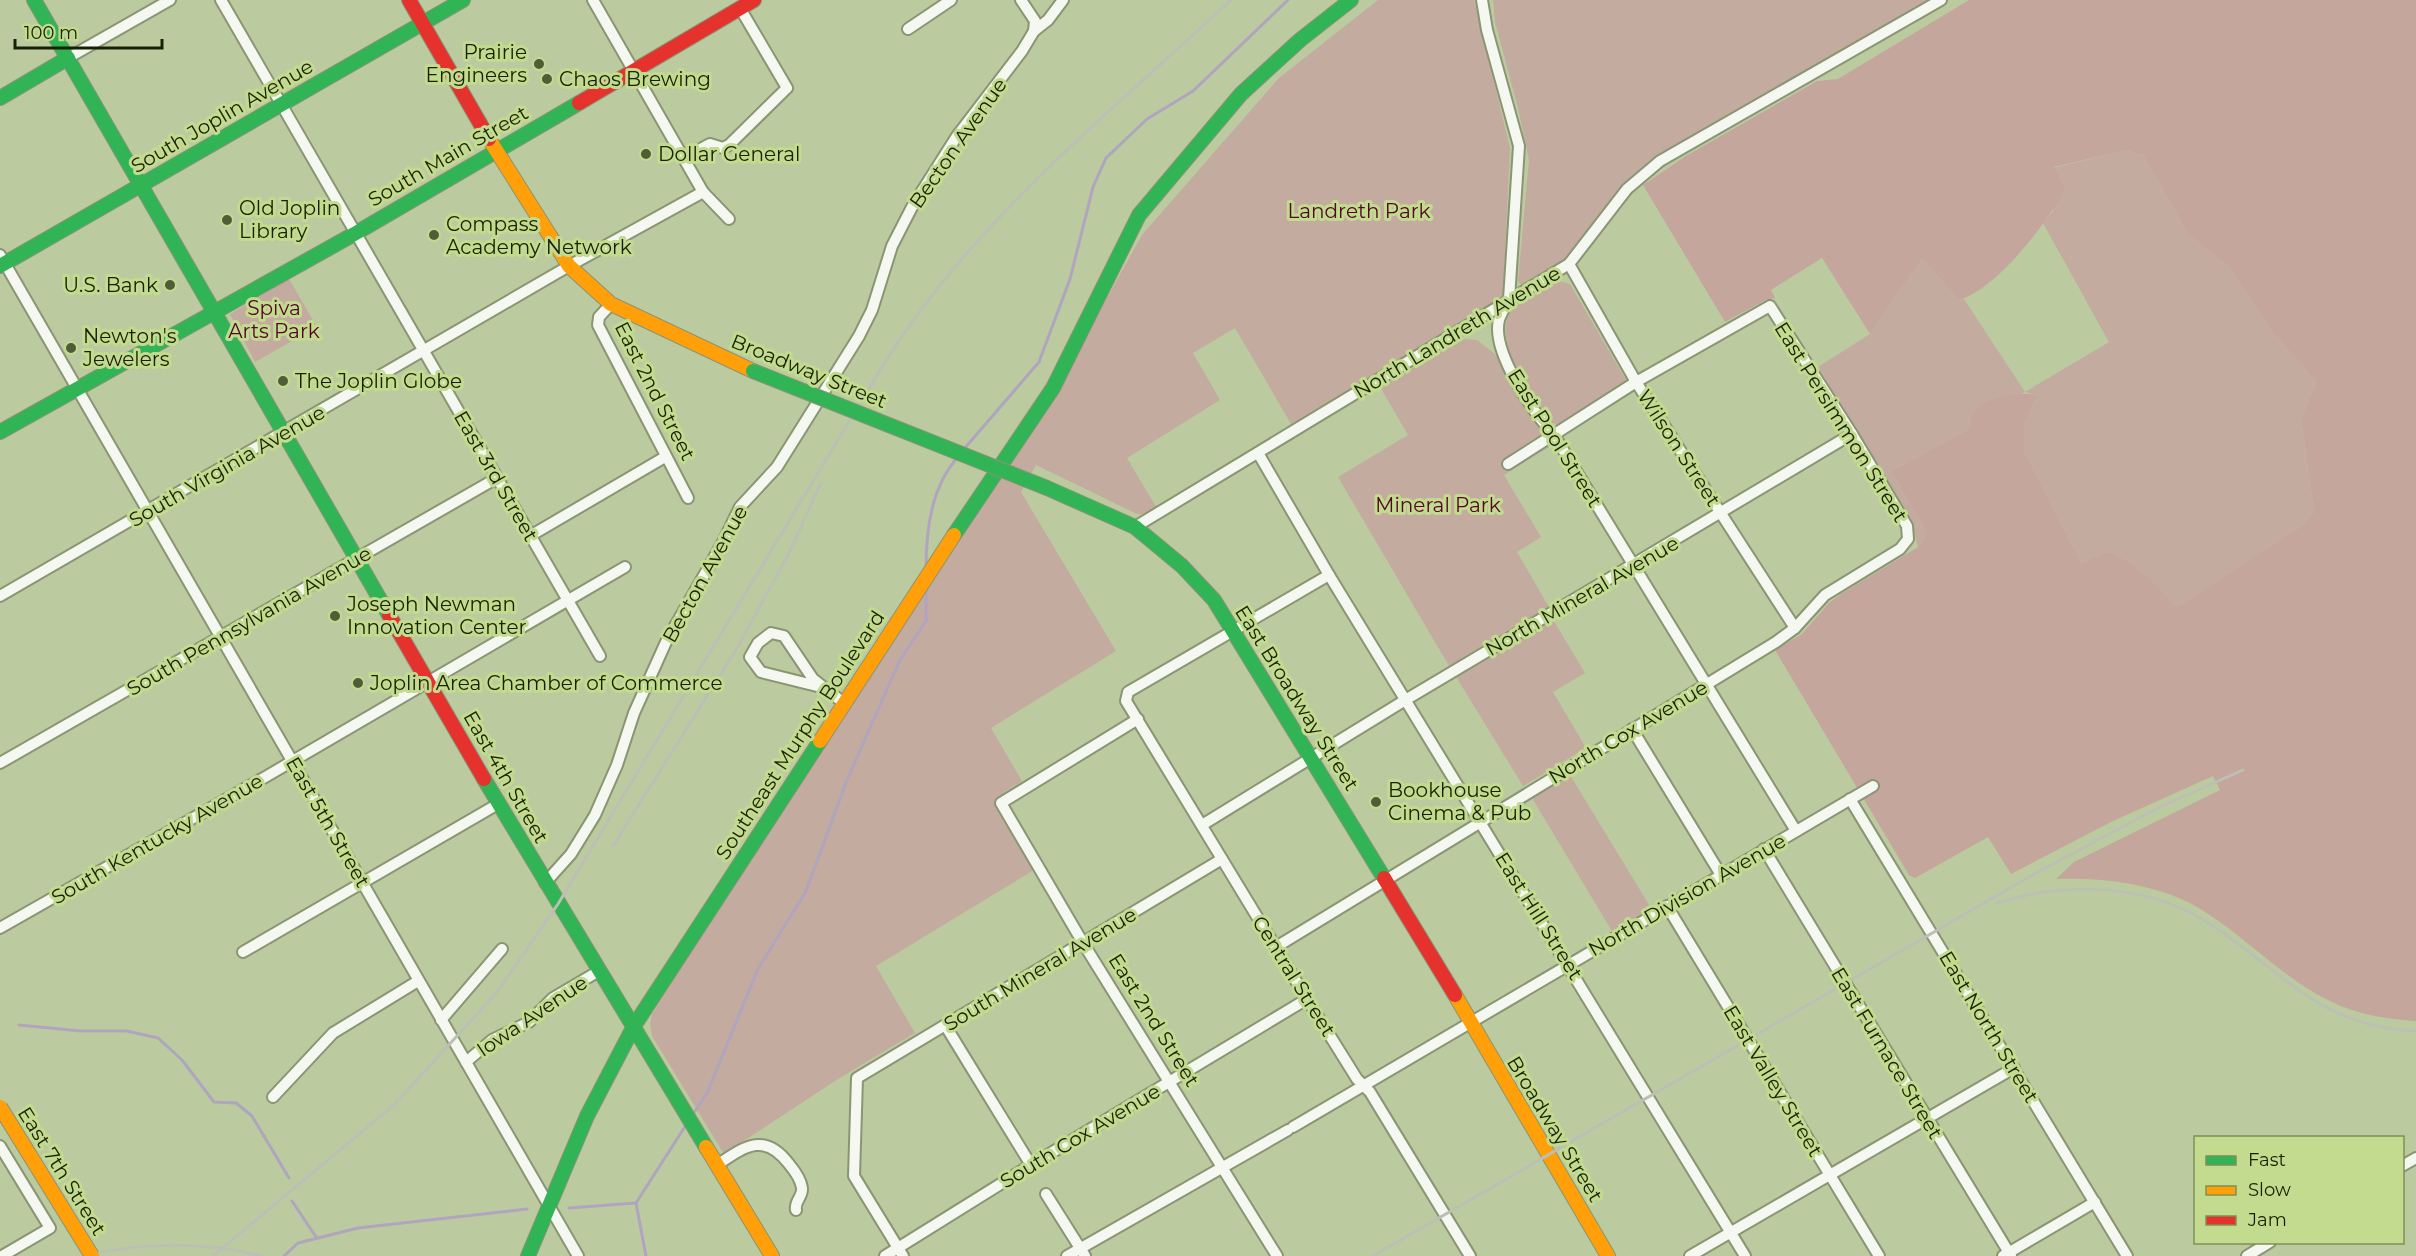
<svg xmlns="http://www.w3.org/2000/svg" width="2416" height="1256" font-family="Montserrat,sans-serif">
<rect width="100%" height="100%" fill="#bccaa0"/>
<g fill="#c4ab9f">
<path d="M 1378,0 L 1474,0 L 1510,148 L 1503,297 L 1294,429 L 1235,328 L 1193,353 L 1220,400 L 1127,458 L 1158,510 L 1148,515 L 1137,514 L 1036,465 L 1021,492 L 1116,651 L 991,728 L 1022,781 C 1010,789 994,794 998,811 L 1034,870 L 876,966 L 915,1033 L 838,1079 L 724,1154 L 652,1036 L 650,1024 L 652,1014 L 751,857 L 1039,419 L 1142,235 L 1279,78 Z"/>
<path d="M 1493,0 L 1934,0 L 1694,144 L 1628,195 L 1586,247 L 1525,290 L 1518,281 L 1529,160 L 1518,108 L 1495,22 Z"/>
<path d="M 2127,150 L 2143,155 L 2188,234 L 2228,266 L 2267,325 L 2316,382 L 2301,419 L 2314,512 L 2303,525 L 2177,607 L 2139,570 L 2105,552 L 2081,565 L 2024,451 L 2024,426 L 2037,395 L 2025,392 L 1973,415 L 1970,429 L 1891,471 L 1926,531 L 1926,537 L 1918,547 L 1911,521 L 1818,367 L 1870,334 L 1922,259 L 1959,300 L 1964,299 L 2025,392 L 2109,342 L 2043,223 L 2053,211 L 2053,168 Z"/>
<path d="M 289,279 L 317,327 L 255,362 L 230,314 Z"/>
<path d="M 1559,281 L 1570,284 L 1626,380 L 1558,425 L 1551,422 C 1532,397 1487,337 1514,307 Z"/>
<path d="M 1463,339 L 1477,340 L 1495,354 L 1554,444 L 1504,475 L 1541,537 L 1517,552 L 1549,607 L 1449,666 L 1338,477 L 1408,435 L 1380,387 Z"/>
<path d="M 1552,618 L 1585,673 L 1553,692 L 1586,748 L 1523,786 L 1455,675 Z"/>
<path d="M 1570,775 L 1651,908 L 1612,931 L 1532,798 Z"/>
</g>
<path fill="#c4a69c" d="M 1969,0 L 2416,0 L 2416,1021 C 2385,1019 2355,1014 2328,1000 C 2277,975 2240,930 2190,903 C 2151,883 2098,877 2056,879 L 2074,862 L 2220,790 L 2213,776 L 2111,822 L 2011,874 L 1988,837 L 1915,878 L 1909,875 L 1775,650 L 1802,634 L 1829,603 L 1841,594 L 1918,547 L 1926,537 L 1926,531 L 1891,471 L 1970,429 C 1971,425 1971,418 1973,415 C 1983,397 2020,391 2037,395 L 2024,426 L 2024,451 L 2081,564 L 2105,552 C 2135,560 2155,585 2177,607 L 2303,525 L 2314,512 L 2301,419 L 2316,382 L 2267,325 L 2228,266 L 2188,234 L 2143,155 L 2127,150 L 2054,167 L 2065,189 C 2047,223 1997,289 1959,300 L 1922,259 L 1870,334 L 1822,258 L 1771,290 L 1775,298 L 1764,301 L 1725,322 L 1643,185 L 1686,156 L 1817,81 L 1838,79 Z"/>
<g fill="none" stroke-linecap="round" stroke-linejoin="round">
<g stroke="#b0a5be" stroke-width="3">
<path d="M 964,449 L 1039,362 L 1070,279 L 1093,187 L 1106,158 L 1147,119 L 1193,91 L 1288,0"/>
<path d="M 926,569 C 926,530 931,487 958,457"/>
<path d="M 19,1025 L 81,1031 L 127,1031 L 158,1038 L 182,1060 L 214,1102 L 236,1103 L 252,1116 L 289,1178"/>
<path d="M 693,1114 L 707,1093 L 758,969 L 806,891 L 847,780 L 900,660 L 926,621 L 926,590"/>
<path d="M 292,1201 L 316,1237"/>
<path d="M 636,1203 L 646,1256"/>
<path d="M 569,1208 L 636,1203 L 686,1125"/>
<path d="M 284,1256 L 298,1243 L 358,1228 L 527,1209"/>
</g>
<g stroke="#8a9573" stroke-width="14">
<g id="street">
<path d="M 221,0 L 600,656"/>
<path d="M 593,0 L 703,192 L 729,219"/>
<path d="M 1482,0 L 1487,30 L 1519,146 L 1509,299 C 1506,306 1501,313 1499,320 C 1491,352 1534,413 1554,435 L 1796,831"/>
<path d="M 908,29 L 951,0"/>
<path d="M 1034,31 L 1048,20 L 1063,0"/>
<path d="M 68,58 L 170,0"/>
<path d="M 684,158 L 710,144 L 723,148 L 729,145 L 787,88 L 740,8"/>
<path d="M 0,255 L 578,1256"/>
<path d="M 1569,264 L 1636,382 L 1795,628"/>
<path d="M 611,304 L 599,317 L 598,325 L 688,498"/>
<path d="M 1258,453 L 1329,575 L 1745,1256"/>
<path d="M 1135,527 L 1569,264 L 1627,189 L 1660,161 L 1941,0"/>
<path d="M 530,536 L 665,457"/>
<path d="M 1329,575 L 1128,692 L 1126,701 L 1307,999 L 1357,1079 L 1370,1092 L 1470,1256"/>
<path d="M 0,596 L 569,266 L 703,192"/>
<path d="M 821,687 L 761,672 L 750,657 L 758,643 L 771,633 L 784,636 L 813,679 L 845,704"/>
<path d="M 1138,719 L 1001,803 L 1083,943 L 1277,1256"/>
<path d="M 1632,729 L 1721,875"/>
<path d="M 0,763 L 497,478"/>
<path d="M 1850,799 L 2127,1256"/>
<path d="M 1202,825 L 1407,699 L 1852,434"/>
<path d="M 1764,849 L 2011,1256"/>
<path d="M 545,883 L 571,854 L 595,815 L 617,765 L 634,713 L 666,642 L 723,542 L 740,507 L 777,467 L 859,336 L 872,310 L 892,246 L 912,207 L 957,136 L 1022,51 L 1034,31 L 1035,21 L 1021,0"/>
<path d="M 1667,906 L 1879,1256"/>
<path d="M 0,928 L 267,776 L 625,567"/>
<path d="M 1276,947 L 1776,642 L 1795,628 L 1825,595 L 1900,549 L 1908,539 L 1907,526 L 1852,434 L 1770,306 L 1636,382 L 1508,464"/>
<path d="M 243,952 L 498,804"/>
<path d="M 441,1020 L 502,949"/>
<path d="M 945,1025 L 1031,1165"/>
<path d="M 466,1062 L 492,1040 L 529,1022 L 553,998 L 599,971"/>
<path d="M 273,1097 L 333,1033 L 418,981"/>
<path d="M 1293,1127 L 1873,786"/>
<path d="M 0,1146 L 50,1228 L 2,1256"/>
<path d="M 717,1165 C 744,1147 764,1131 789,1164 C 794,1170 801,1180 802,1188 C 803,1197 794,1201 796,1210"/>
<path d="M 2402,1166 L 2416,1158"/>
<path d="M 1046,1194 L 1085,1256"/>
<path d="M 885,1256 L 1031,1165 L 1307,999"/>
<path d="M 903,1256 L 854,1176 L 857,1078 L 1222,859"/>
<path d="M 1067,1256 L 1288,1130"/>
<path d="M 1690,1256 L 2014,1068"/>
<path d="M 2003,1256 L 2095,1202"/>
<path d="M 2247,1256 L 2270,1242"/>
</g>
</g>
<g stroke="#8a9573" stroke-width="16">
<g id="fast">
<path d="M 34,0 L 389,615"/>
<path d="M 0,98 L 68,58"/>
<path d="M 0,266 L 463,0"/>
<path d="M 0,432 L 356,233 L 579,103"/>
<path d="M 1047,488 L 1135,527 L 1182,566 L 1214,600 L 1384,878"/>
<path d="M 954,535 L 1053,388 L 1139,215 L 1241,94 L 1300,40 L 1351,0"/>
<path d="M 484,779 L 706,1147"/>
<path d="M 528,1256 L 587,1116 L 634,1026 L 820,741"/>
</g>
</g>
<g stroke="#8a9573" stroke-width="16">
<g id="slow">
<path d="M 489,139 L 569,266 L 611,304 L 753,371"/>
<path d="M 820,741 L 954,535"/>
<path d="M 1455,995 L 1608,1256"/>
<path d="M 706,1147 L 772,1256"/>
</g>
</g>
<g stroke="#8a9573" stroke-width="16">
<g id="jam">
<path d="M 409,0 L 489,139"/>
<path d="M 579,103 L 754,0"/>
<path d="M 389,615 L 484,779"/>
<path d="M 1384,878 L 1455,995"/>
</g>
</g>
<use href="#street" stroke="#f5f7f1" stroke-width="10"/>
<use href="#fast" stroke="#30b455" stroke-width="14"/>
<use href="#slow" stroke="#ff9f0a" stroke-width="14"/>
<use href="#jam" stroke="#e5322d" stroke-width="14"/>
<g stroke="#bcc0b4" stroke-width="3">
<path d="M 613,846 L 736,650 L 788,555 L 821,483"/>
<path d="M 1997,903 C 2067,881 2150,883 2213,926 C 2285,974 2321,1027 2416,1031"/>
<path d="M 82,1256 C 142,1242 201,1241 262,1256"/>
<path d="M 213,1256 L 395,1104 L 498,991 L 558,904 L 888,357 C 978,217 1110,113 1231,0"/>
<path d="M 1373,1256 L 2038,872 L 2158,808 L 2243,770"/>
</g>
<g stroke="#8a9573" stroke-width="16" stroke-linecap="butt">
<path id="fast-bridge" d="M 753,371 L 1047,488"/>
</g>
<g stroke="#8a9573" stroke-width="16" stroke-linecap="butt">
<path id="slow-bridge" d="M 0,1107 L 92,1256"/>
</g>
<use href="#fast-bridge" stroke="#30b455" stroke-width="14"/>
<use href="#slow-bridge" stroke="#ff9f0a" stroke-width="14"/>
</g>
<g fill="#515c39" stroke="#c2db8e" stroke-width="2">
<circle cx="539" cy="64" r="6"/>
<circle cx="547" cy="79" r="6"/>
<circle cx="646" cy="154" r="6"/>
<circle cx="227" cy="220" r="6"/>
<circle cx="434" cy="235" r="6"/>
<circle cx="170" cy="285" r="6"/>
<circle cx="71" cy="348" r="6"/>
<circle cx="283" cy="381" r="6"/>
<circle cx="335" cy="616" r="6"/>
<circle cx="358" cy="683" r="6"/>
<circle cx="1376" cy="802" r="6"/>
</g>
<g text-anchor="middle" stroke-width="6" stroke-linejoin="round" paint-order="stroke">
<g font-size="20" fill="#182002" stroke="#c2db8e" text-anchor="start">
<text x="527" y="59" text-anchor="end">Prairie<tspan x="527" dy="23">Engineers</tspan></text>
<text x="559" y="86">Chaos Brewing</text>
<text x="658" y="161">Dollar General</text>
<text x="239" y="215">Old Joplin<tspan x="239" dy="23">Library</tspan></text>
<text x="446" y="231">Compass<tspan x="446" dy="23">Academy Network</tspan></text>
<text x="158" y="292" text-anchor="end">U.S. Bank</text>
<text x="83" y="343">Newton's<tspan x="83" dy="23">Jewelers</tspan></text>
<text x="295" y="388">The Joplin Globe</text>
<text x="347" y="611">Joseph Newman<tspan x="347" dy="23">Innovation Center</tspan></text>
<text x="370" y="690">Joplin Area Chamber of Commerce</text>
<text x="1388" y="797">Bookhouse<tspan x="1388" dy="23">Cinema &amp; Pub</tspan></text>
</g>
<g font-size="20" fill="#182002" stroke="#c2db8e">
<text transform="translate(222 116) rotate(-30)" y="7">South Joplin Avenue</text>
<text transform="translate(958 143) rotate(-55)" y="7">Becton Avenue</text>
<text transform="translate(448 156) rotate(-30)" y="7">South Main Street</text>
<text transform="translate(1457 332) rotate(-31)" y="7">North Landreth Avenue</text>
<text transform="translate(809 371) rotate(22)" y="7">Broadway Street</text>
<text transform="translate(655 391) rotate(63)" y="7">East 2nd Street</text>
<text transform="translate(1841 422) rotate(58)" y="7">East Persimmon Street</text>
<text transform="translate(1555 438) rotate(58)" y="7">East Pool Street</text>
<text transform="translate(1679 448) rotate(57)" y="7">Wilson Street</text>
<text transform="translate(227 466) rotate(-30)" y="7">South Virginia Avenue</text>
<text transform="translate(496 476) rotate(60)" y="7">East 3rd Street</text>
<text transform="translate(705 574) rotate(-61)" y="7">Becton Avenue</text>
<text transform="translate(1582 596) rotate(-30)" y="7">North Mineral Avenue</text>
<text transform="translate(249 621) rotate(-30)" y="7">South Pennsylvania Avenue</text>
<text transform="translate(1297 698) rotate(58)" y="7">East Broadway Street</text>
<text transform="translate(1628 732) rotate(-31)" y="7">North Cox Avenue</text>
<text transform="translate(800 735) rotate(-57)" y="7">Southeast Murphy Boulevard</text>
<text transform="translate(506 777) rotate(60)" y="7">East 4th Street</text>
<text transform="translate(328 822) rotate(60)" y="7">East 5th Street</text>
<text transform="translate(157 839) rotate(-30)" y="7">South Kentucky Avenue</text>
<text transform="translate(1687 895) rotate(-30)" y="7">North Division Avenue</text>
<text transform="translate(1539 916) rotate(58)" y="7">East Hill Street</text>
<text transform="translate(1040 969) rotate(-31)" y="7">South Mineral Avenue</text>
<text transform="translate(1294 976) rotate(58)" y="7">Central Street</text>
<text transform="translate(532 1016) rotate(-34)" y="7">Iowa Avenue</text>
<text transform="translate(1154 1020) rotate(58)" y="7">East 2nd Street</text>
<text transform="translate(1989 1027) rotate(59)" y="7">East North Street</text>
<text transform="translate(1887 1053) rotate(59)" y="7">East Furnace Street</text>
<text transform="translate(1773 1081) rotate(59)" y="7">East Valley Street</text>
<text transform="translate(1555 1129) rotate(59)" y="7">Broadway Street</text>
<text transform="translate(1080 1136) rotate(-31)" y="7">South Cox Avenue</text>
<text transform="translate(62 1171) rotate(58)" y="7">East 7th Street</text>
</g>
<g font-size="20" fill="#540426" stroke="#c2db8e">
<text x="1359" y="218">Landreth Park</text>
<text x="274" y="315">Spiva<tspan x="274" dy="23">Arts Park</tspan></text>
<text x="1438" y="512">Mineral Park</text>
</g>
</g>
<rect x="2194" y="1136" width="210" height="108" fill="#c2db8e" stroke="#7e9056" stroke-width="1.5"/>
<rect x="2206" y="1156" width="30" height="9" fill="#30b455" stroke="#7e9056" stroke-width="1.5"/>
<text x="2248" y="1166" font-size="18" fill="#182002">Fast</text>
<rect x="2206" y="1186" width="30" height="9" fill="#ff9f0a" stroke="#7e9056" stroke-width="1.5"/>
<text x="2248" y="1196" font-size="18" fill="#182002">Slow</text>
<rect x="2206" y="1216" width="30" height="9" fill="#e5322d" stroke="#7e9056" stroke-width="1.5"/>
<text x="2248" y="1226" font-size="18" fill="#182002">Jam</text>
<path d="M15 39v9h147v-9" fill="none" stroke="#182002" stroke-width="3"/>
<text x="24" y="39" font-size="18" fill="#182002" stroke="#c2db8e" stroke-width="4.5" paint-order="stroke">100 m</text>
</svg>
